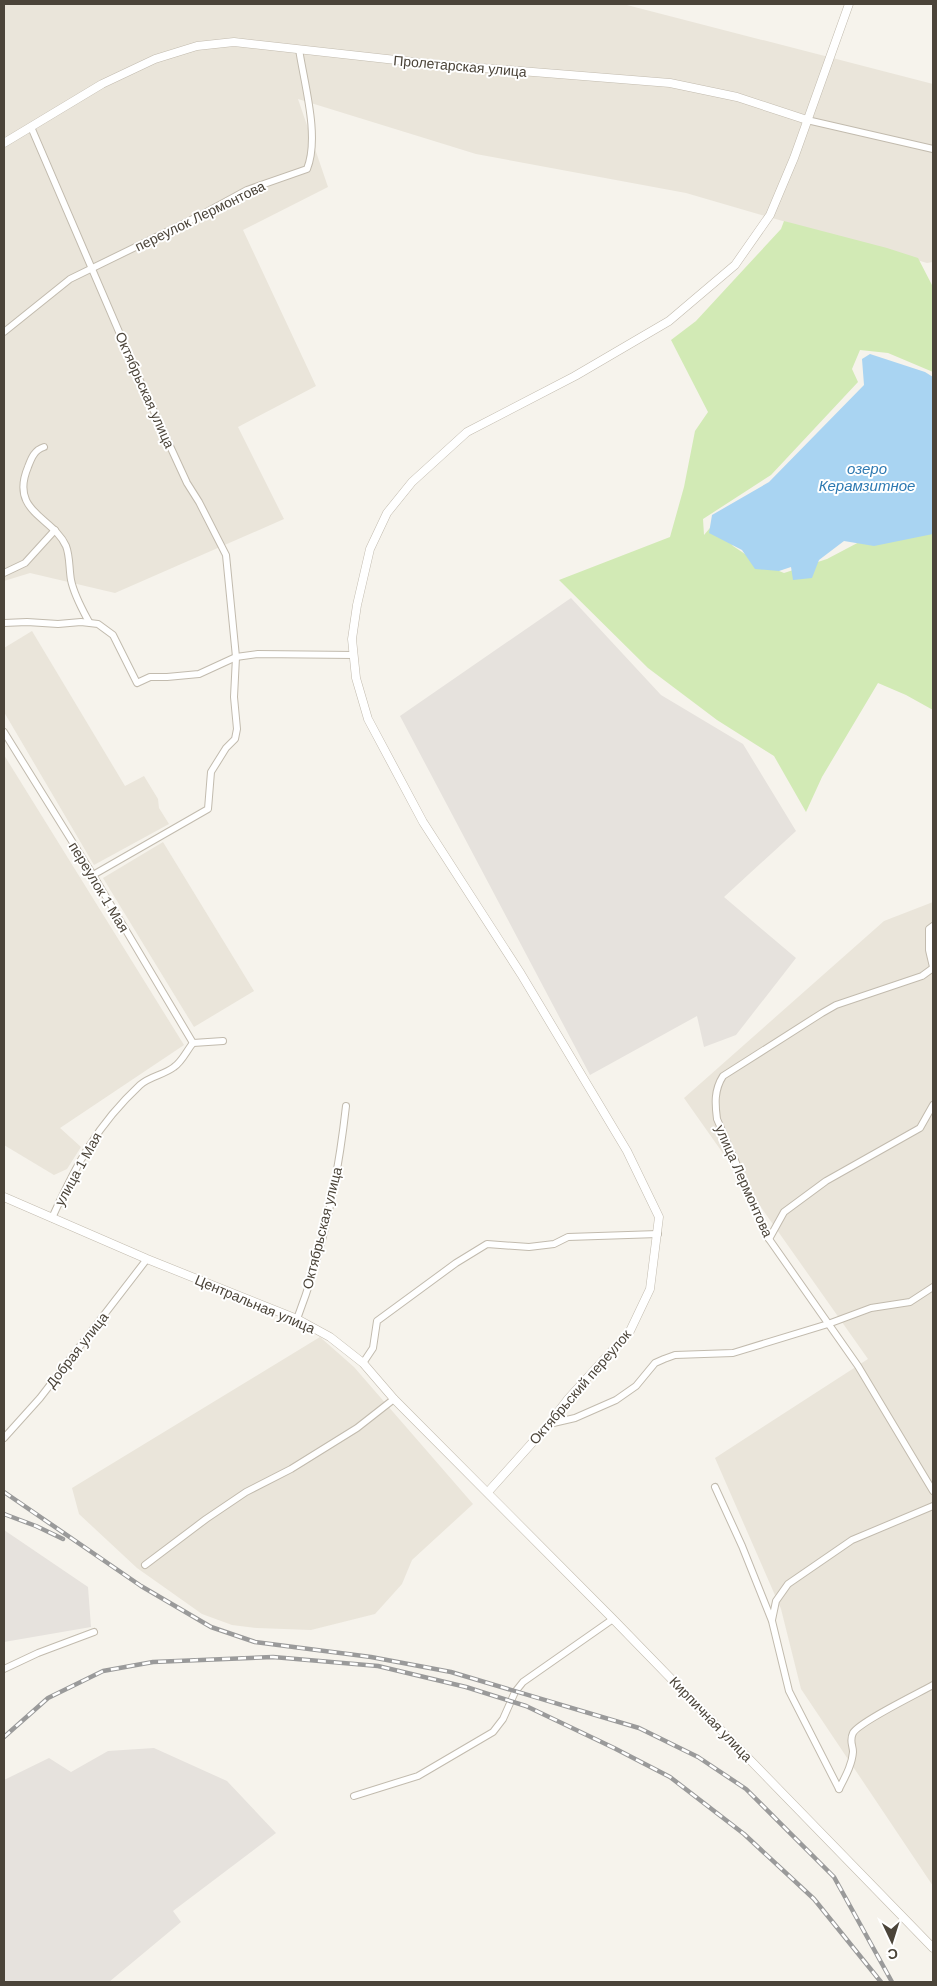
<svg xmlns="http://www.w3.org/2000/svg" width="937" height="1986" font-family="Helvetica,sans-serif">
<rect width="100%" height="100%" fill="#f6f3ec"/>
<g fill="#eae5da">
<path d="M 4,4 L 623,4 L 933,84 L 933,262 L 927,263 L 686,193 L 476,154 L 298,99 L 328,187 L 243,230 L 316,386 L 238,427 L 284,519 L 115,593 L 30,573 L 4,581 Z"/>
<path d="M 32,631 L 125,786 L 144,776 L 158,799 L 159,808 L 169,824 L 94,865 L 4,712 L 4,648 Z"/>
<path d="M 4,755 L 184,1045 L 60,1128 L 81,1147 L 67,1169 L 54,1175 L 4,1145 Z"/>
<path d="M 163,842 L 254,991 L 194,1027 L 103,878 Z"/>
<path d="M 933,902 L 933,1886 L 801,1689 L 781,1609 L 715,1458 L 868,1359 L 684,1098 L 884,921 Z"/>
<path d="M 320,1337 L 354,1367 L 473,1504 L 412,1560 L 402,1584 L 375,1614 L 311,1630 L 257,1628 L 232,1625 L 202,1614 L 137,1568 L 79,1514 L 72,1488 Z"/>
</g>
<g fill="#e6e2dd">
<path d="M 571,598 L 661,695 L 743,744 L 796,831 L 724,897 L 796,958 L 736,1035 L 704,1047 L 697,1016 L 590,1075 L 400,716 Z"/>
<path d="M 4,1530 L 88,1587 L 91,1627 L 4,1642 Z"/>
<path d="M 154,1748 L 227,1781 L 276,1833 L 173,1911 L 181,1922 L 109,1982 L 4,1982 L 4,1780 L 49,1758 L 71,1772 L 108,1751 Z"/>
</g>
<path fill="#d2eab5" d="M 784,221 L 887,248 L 918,258 L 933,287 L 933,372 L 888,353 L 860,350 L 852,369 L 858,382 L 771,475 L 703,519 L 704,535 L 715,522 L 733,546 L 757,562 L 784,573 L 827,559 L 882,530 L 933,523 L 933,710 L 906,695 L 878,683 L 822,777 L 806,812 L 774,756 L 717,720 L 648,668 L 559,580 L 670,537 L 684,487 L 695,431 L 708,412 L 671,340 L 696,321 L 781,229 Z"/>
<path fill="#a9d4f2" d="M 870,354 L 925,372 L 933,377 L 933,534 L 874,546 L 844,541 L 819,560 L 812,578 L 793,580 L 791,567 L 779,571 L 755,569 L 742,550 L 709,533 L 712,515 L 769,482 L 864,385 L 862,359 Z"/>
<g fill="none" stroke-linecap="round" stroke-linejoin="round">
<g stroke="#c2bbae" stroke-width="8">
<g id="minor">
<path d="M 807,120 L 933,149"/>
<path d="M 31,127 L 141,383 L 187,483 L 199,502 L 226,555 L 236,657 L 234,697 L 237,729 L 235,739 L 226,748 L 211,772 L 208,809 L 93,875"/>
<path d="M 4,332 L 70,279 L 203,214 L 247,190 L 307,169 C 320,137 304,83 299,49"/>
<path d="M 44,447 C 34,450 31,459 28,467 C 9,512 53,517 66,546 C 70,556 69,569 71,580 C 74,595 82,609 89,622"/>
<path d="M 4,573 L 25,563 L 55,530"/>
<path d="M 4,623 L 27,622 L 58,624 L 81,622 L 98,624 L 113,635 L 137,683 L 150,677 L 167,677 L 199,674 L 236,657 L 258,654 L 354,655"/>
<path d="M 4,732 L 93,875 L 193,1043"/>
<path d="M 933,926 L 929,929 L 929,950 L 933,967"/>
<path d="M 933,968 L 922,976 L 836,1005 L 822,1013 L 723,1076 C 714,1090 715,1104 717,1119 L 769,1239 L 858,1366 L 933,1491"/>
<path d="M 52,1218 C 76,1165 97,1125 140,1085 C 150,1076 164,1075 174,1067 C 182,1062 187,1050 193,1043 L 223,1041"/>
<path d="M 769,1239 L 784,1212 L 826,1181 L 920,1128 L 933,1105"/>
<path d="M 297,1319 C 323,1251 338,1178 346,1106"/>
<path d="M 363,1363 L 373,1348 L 377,1321 L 456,1263 L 487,1244 L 529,1247 L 554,1244 L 568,1237 L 658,1234"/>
<path d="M 549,1424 L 575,1418 L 616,1400 L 636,1386 L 655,1363 L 664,1359 L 675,1355 L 733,1353 L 828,1324 L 871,1308 L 910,1302 L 933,1287"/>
<path d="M 4,1438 L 40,1398 L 147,1259"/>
<path d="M 715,1487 L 742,1546 L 772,1621 L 789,1691 L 839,1789"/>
<path d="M 145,1565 L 206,1519 L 246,1492 L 291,1469 L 357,1428 L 394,1399"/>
<path d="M 772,1620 L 776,1601 L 788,1584 L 852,1540 L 933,1506"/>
<path d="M 4,1669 L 38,1653 L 94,1632"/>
<path d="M 839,1789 C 845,1777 852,1765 853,1752 C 853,1745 849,1741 853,1733 C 859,1722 919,1693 933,1685"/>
<path d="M 354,1796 L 418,1776 L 493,1732 L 503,1719 L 515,1692 L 523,1682 L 613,1619"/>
</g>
</g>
<g stroke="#c2bbae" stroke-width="9">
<g id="tertiary">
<path d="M 4,143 L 102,84 L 155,59 L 197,46 L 234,42 L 432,64 L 670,83 L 737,97 L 807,120"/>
<path d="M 4,1197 L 147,1259 L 297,1319 L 330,1337 L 363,1363 L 394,1399 L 613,1619 L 933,1948"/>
<path d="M 488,1492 L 549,1424 L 568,1399 L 630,1331 L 650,1289 L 659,1217 L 627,1151 L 521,974 L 423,822 L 368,719 L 356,678 L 352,639 L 357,605 L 370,549 L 387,513 L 412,482 L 467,432 L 575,376 L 669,321 L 735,265 L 770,215 L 794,158 L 849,4"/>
</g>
</g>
<use href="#minor" stroke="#fff" stroke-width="6"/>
<use href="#tertiary" stroke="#fff" stroke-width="8"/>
<g stroke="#9a9a9a" stroke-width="4.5">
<g id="rail">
<path d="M 4,1492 L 141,1586 L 211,1627 L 255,1642 L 371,1657 L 451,1672 L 639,1728 L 698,1757 L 746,1789 L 834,1877 L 892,1982"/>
<path d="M 4,1514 L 36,1526 L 63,1539"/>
<path d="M 4,1737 L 48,1698 L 103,1671 L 153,1662 L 273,1657 L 378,1666 L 466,1687 L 526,1706 L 614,1748 L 670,1777 L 744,1834 L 814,1899 L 881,1982"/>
</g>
</g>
<use href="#rail" stroke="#fff" stroke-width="2.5" stroke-dasharray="8" stroke-linecap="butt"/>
</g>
<g text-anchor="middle" stroke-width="4" stroke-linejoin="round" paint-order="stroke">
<g font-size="14" fill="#4b4439" stroke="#fff">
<text transform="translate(460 66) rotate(5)" y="5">Пролетарская улица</text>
<text transform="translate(200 216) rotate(-26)" y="5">переулок Лермонтова</text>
<text transform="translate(145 390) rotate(66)" y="5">Октябрьская улица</text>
<text transform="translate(99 887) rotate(59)" y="5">переулок 1 Мая</text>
<text transform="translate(78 1169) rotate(-61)" y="5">улица 1 Мая</text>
<text transform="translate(744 1181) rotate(66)" y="5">улица Лермонтова</text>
<text transform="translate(322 1228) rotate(-76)" y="5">Октябрьская улица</text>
<text transform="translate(255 1304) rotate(23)" y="5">Центральная улица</text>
<text transform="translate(77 1350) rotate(-52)" y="5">Добрая улица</text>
<text transform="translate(580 1387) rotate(-49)" y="5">Октябрьский переулок</text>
<text transform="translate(711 1719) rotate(46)" y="5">Кирпичная улица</text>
</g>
<g font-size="15" font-style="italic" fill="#2e7ab2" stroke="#fff">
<text x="867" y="474">озеро<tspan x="867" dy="17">Керамзитное</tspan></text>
</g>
</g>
<rect width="937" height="1986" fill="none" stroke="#4b4439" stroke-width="10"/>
<g transform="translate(892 1941) rotate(176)" stroke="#ffffff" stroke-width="4" paint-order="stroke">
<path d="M0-4L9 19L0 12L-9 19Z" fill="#4b4439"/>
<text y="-8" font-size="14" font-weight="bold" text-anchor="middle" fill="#4b4439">С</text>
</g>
</svg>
